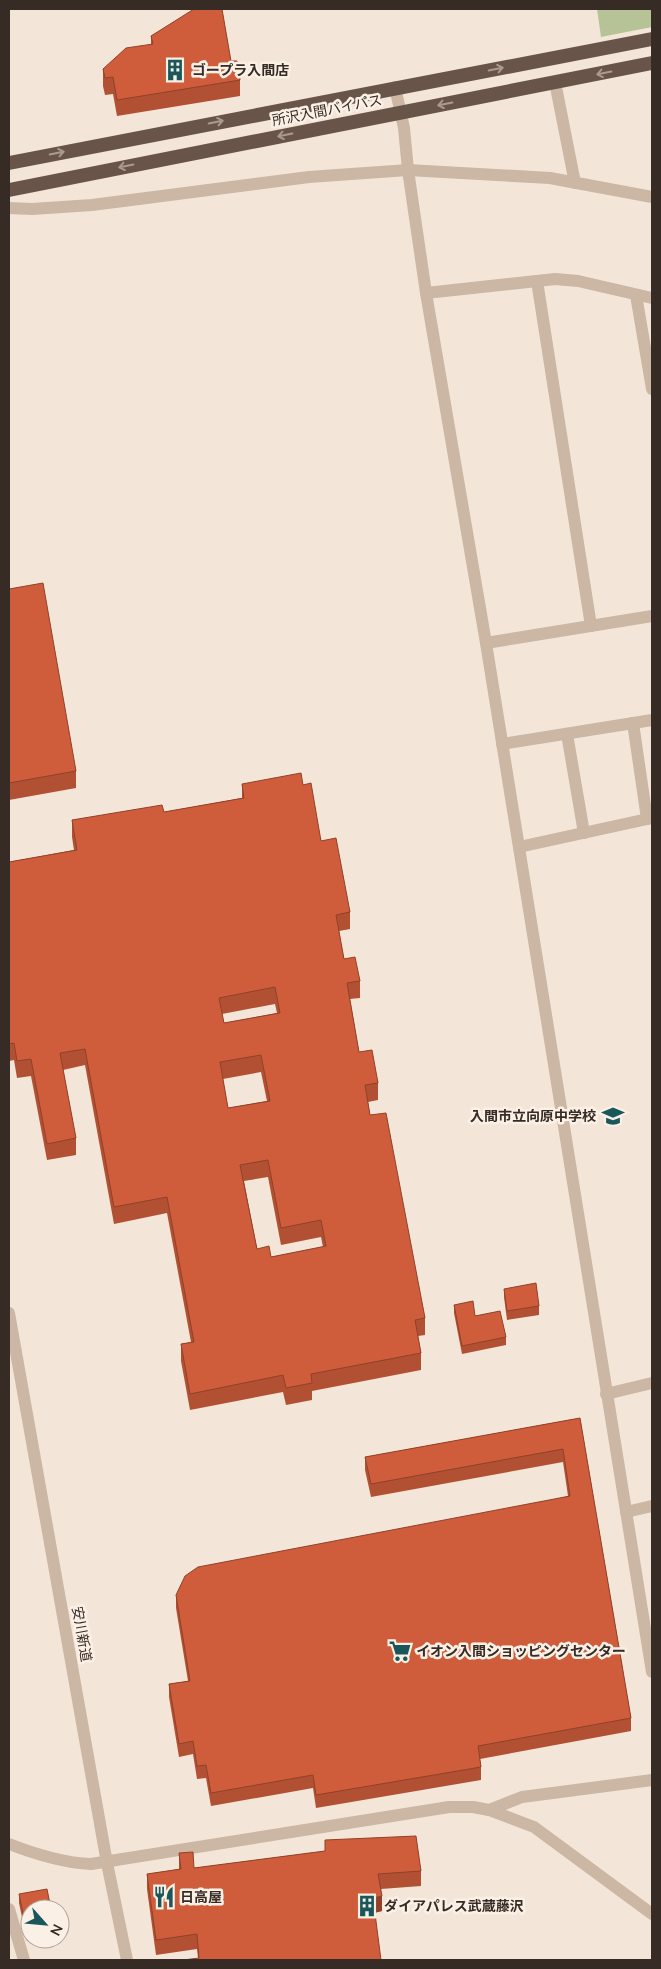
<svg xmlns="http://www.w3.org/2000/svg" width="661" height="1969" font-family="Mulish,'Noto Sans JP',sans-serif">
<rect width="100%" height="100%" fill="#f3e6d8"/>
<path fill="#b5c397" d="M 597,9 L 652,9 L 652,27 L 601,37 Z"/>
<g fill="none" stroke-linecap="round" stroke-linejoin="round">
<g stroke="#ccb6a4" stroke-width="12">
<path d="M 555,82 L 575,183"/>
<path d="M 395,87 L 404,128 L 408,170 L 426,293 L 486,643 L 652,1672"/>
<path d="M 9,208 L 32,209 L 92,205 L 309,177 L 408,170 L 550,178 L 652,197"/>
<path d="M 537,281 L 591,626"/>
<path d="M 426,293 L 555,279 L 578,281 L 652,298"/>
<path d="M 636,295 L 652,389"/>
<path d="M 486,643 L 652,616"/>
<path d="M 633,723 L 647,819"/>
<path d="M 567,734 L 584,833"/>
<path d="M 502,744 L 652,720"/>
<path d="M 519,847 L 652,818"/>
<path d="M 606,1394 L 652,1383"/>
<path d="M 626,1512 L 652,1506"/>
<path d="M 489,1810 L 522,1797 L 652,1780"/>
<path d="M 9,1909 L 24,1960"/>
</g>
<g stroke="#ccb6a4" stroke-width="12">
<path d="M 9,1313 L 107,1863 L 127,1960"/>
<path d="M 9,1844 C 35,1854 63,1863 91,1864 L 449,1807 L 473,1807 L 489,1810 L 534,1827 L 652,1914"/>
</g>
<g stroke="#695449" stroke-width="14">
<path d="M 9,163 L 652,39"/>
<path d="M 9,190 L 652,63"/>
</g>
</g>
<g fill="#b25033" fill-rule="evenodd">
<path d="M 151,36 L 231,61 L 240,80 L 240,96 L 117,116 L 113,94 L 105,95 L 103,86 L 103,69 L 151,44 Z"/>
<path d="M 9,589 L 76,771 L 76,788 L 9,800 Z"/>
<path d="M 242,784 L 303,785 L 321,841 L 350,912 L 350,929 L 339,931 L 344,959 L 360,981 L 360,998 L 350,999 L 359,1052 L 378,1083 L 378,1100 L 368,1102 L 370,1115 L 425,1318 L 425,1335 L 418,1336 L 421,1353 L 421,1370 L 312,1391 L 312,1400 L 286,1405 L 283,1392 L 190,1410 L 181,1361 L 181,1344 L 191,1342 L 167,1213 L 114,1224 L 85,1065 L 63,1070 L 76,1138 L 76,1155 L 47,1160 L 31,1076 L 17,1078 L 14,1060 L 9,1061 L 9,862 L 74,850 L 72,837 L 72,820 L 164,812 L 242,798 ZM 275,1004 L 277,1013 L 224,1023 L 222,1014 ZM 261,1072 L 267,1101 L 228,1108 L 223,1079 ZM 268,1177 L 281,1245 L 321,1237 L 323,1247 L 271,1257 L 257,1249 L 244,1181 Z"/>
<path d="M 504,1289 L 539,1306 L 539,1315 L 507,1320 L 504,1297 Z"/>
<path d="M 454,1305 L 475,1316 L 506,1337 L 506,1345 L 462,1354 L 454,1313 Z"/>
<path d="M 580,1418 L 631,1718 L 631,1731 L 480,1759 L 481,1767 L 481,1780 L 316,1808 L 313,1788 L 211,1806 L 206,1778 L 197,1779 L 193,1754 L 179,1757 L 169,1697 L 169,1684 L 188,1681 L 176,1608 L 176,1595 L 568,1496 L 563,1462 L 371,1497 L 365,1470 L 365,1457 Z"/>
<path d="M 325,1840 L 421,1871 L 421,1886 L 381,1889 L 382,1911 L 198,1958 L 197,1949 L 156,1955 L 147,1889 L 147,1874 L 179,1869 L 179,1853 L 194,1868 L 325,1851 Z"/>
<path d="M 19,1894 L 30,1939 L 35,1939 L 27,1941 L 19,1903 Z"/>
</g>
<g fill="#914129">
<path d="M 382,1896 L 382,1911 L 373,1913 L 373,1898 Z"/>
<path d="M 30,1931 L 30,1939 L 35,1939 L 27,1941 L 27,1932 Z"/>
</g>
<g fill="#cf5d3b" stroke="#914129" fill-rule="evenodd">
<path d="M 194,9 L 222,9 L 231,61 L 237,61 L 240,80 L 117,100 L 113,77 L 105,78 L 103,69 L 126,48 L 153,44 L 151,36 Z"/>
<path d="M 43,583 L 76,771 L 9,783 L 9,589 Z"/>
<path d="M 301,773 L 303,785 L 311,783 L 321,841 L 336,838 L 350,912 L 336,915 L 344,959 L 355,957 L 360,981 L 347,983 L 359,1052 L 372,1050 L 378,1083 L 365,1085 L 370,1115 L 386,1113 L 425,1318 L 415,1320 L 421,1353 L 311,1374 L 312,1383 L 286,1388 L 283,1375 L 190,1394 L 181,1344 L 194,1342 L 167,1197 L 114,1207 L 85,1049 L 60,1053 L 76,1138 L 47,1144 L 31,1059 L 17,1061 L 14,1043 L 9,1044 L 9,862 L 77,850 L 72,820 L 162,805 L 164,812 L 244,798 L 242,784 ZM 275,987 L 280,1013 L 224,1023 L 219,998 ZM 261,1055 L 270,1101 L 228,1108 L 220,1062 ZM 268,1160 L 281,1228 L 321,1220 L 326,1246 L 271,1257 L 269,1246 L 257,1249 L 240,1165 Z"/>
<path d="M 536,1283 L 539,1306 L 507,1311 L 504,1289 Z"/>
<path d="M 473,1301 L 475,1316 L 500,1311 L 506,1337 L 462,1346 L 454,1305 Z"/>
<path d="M 580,1418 L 631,1718 L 478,1746 L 481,1767 L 316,1795 L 313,1775 L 211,1793 L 206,1765 L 197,1766 L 193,1741 L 179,1744 L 169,1684 L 190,1681 L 176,1595 L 185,1576 L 198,1567 L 570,1496 L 563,1449 L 371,1484 L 365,1457 Z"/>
<path d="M 416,1836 L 421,1871 L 378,1874 L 382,1896 L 373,1898 L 381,1960 L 183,1960 L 199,1958 L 197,1934 L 156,1940 L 147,1874 L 181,1869 L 179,1853 L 193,1852 L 194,1868 L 325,1851 L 325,1840 Z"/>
<path d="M 47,1889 L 51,1909 L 30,1909 L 30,1931 L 27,1932 L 19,1894 Z"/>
</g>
<defs><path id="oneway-shaft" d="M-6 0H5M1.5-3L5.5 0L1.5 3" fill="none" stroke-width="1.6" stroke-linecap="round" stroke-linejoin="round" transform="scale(1.25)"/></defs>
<g stroke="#ab9a8f">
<use href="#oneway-shaft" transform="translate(496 69) rotate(-11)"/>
<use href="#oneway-shaft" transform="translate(604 73) rotate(169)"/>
<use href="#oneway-shaft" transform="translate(445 104) rotate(169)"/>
<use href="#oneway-shaft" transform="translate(216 122) rotate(-11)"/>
<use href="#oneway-shaft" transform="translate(285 135) rotate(169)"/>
<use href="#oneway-shaft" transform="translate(57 153) rotate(-11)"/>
<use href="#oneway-shaft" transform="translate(126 166) rotate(169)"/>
</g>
<defs>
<g id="building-bare" transform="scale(1.725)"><path d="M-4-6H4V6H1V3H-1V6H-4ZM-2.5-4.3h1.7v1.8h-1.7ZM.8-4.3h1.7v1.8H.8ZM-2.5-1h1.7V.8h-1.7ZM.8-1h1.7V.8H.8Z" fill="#19575b" stroke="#fbf0e5" stroke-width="2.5" paint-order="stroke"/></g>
<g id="school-bare" transform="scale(1.725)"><path d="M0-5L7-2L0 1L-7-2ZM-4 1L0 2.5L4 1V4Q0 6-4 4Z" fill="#19575b" stroke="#fbf0e5" stroke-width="2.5" paint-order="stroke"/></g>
<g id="supermarket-bare" transform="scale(1.725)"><path d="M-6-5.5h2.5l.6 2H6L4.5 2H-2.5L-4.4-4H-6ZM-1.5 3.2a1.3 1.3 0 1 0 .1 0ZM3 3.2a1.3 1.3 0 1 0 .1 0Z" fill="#19575b" stroke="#fbf0e5" stroke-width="2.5" paint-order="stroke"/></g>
<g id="restaurant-bare" transform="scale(1.725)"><path d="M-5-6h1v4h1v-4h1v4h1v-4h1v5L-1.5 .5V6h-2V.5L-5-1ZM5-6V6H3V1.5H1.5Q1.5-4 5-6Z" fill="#19575b" stroke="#fbf0e5" stroke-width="2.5" paint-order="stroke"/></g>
</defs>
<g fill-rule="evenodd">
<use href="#building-bare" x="175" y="70"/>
<use href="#school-bare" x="613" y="1116"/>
<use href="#supermarket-bare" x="400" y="1651"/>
<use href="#restaurant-bare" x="164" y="1897"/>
<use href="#building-bare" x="367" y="1906"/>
</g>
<g text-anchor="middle" stroke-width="5" stroke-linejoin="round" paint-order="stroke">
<g font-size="14" font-weight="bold" fill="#372b26" stroke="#fbf0e5" text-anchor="start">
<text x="192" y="75">ゴープラ入間店</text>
<text x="596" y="1121" text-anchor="end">入間市立向原中学校</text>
<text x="416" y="1656">イオン入間ショッピングセンター</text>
<text x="180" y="1902">日高屋</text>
<text x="384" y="1911">ダイアパレス武蔵藤沢</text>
</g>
<g font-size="14" fill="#372b26" stroke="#fbf0e5">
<text transform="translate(327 110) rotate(-11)" y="5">所沢入間バイパス</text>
<text transform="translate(82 1634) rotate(80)" y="5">安川新道</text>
</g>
</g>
<rect width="661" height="1969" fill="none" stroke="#372b26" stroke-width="20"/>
<g transform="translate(45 1924) rotate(117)"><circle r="24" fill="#fbf0e5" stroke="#ada199"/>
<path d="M0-4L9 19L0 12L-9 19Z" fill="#19575b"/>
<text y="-8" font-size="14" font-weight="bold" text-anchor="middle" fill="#372b26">N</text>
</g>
</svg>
